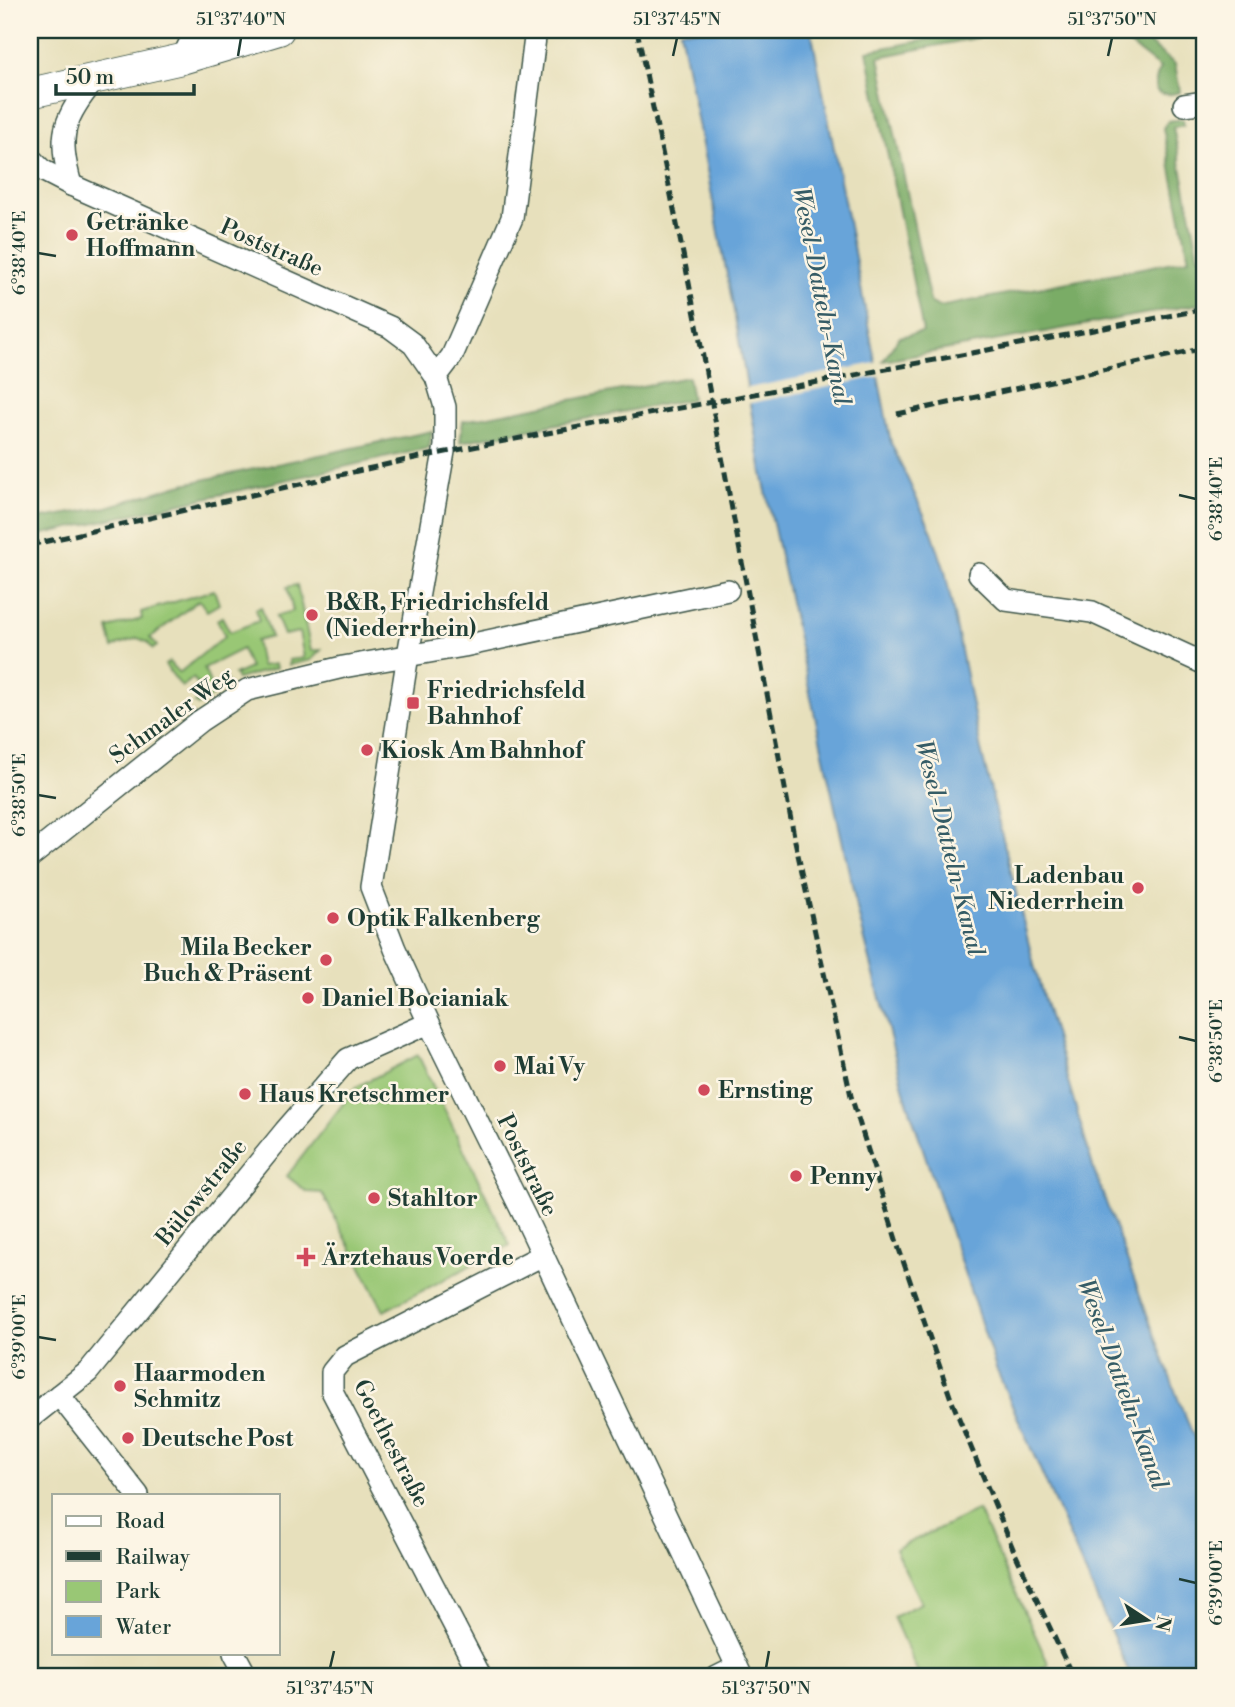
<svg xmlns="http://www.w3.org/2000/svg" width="1235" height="1707" font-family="'Libre Bodoni',serif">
<rect width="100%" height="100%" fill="#fcf5e5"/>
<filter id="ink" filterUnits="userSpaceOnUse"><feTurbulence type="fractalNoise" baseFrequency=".0143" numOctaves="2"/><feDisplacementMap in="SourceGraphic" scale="14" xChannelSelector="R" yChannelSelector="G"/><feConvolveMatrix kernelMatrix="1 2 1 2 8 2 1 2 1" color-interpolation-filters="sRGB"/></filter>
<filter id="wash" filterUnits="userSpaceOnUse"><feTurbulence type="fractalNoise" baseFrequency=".00686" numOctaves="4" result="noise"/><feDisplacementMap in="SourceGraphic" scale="28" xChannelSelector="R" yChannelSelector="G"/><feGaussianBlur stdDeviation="1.57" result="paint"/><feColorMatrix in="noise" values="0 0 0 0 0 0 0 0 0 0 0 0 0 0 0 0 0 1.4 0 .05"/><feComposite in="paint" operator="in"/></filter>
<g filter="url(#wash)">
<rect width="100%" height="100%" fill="#e7e0bc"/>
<g fill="#99c775" stroke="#5c8254" stroke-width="2">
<path d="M 297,585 L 311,651 L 321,650 L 311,660 L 289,665 L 289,660 L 304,658 L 299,632 L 284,635 L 276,616 L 293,611 L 287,587 Z"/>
<path d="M 214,590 L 219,604 L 207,611 L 199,600 L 150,638 L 157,646 L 153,649 L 147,642 L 138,638 L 119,644 L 113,648 L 108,628 L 142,619 L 141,612 Z"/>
<path d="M 261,607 L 271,637 L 256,641 L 261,666 L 275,664 L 276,668 L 237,679 L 234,675 L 250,668 L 242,649 L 204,668 L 212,689 L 225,679 L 228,684 L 198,706 L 195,703 L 206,694 L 193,678 L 182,687 L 165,665 L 169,662 L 179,673 L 225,636 L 217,620 L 222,617 L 230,632 L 259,621 L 256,609 Z"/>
<path d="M 418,1055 L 510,1245 L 384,1311 L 322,1193 L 307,1192 L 287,1176 L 356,1087 Z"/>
<path d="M 978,1510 L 1049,1665 L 1022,1677 L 920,1677 L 893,1617 L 921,1603 L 895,1549 Z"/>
</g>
<g fill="#7aac66" stroke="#4c744d" stroke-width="2">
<path d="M 978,30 L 1016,30 L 879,57 L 930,302 L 939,307 L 1189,259 L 1163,128 L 1168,121 L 1183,119 L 1184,125 L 1173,127 L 1199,256 L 1205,255 L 1205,303 L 883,361 L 899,337 L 923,332 L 867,51 Z"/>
<path d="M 1111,30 L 1132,30 L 1175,64 L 1180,92 C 1155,99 1151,90 1160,68 Z"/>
<path d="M 688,377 L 692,399 L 460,442 L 463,421 Z"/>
<path d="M 432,431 L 429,448 L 30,537 L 30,520 L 107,507 L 179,485 Z"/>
</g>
<path fill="#68a4d9" stroke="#447086" stroke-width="2" d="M 680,30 L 811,30 L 891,443 L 932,532 L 945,571 L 981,750 L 1034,965 L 1094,1170 L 1180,1404 L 1205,1463 L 1205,1677 L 1131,1677 L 997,1371 L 905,1095 L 858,913 L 762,473 L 733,306 Z"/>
<path fill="#e7e0bc" d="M 880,362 L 882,376 L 746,404 L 743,389 Z"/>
</g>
<g filter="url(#ink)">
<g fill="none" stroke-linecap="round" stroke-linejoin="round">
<g stroke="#3d5548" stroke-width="24">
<g id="minor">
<path d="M 182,59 L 196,30"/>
<path d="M 1184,105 L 1205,102"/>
<path d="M 30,158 L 42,170 L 71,185 L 390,327 L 413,344 L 436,377 L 445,407 L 445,446 L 408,655 L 371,887 L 395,949 L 429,1023 L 525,1217 L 742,1677"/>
<path d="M 71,185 C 57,134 63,119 96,78"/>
<path d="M 436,377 L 452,356 L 512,218 L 536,30"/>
<path d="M 979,574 L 1006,600 L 1092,612 L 1205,664"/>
<path d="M 30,857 L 200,721 L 247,690 L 343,667 L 464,646 L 728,590"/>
<path d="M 59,1395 L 138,1495"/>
<path d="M 30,1418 L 88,1372 L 285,1131 L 348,1059 L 429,1023"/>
<path d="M 234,1653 L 247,1677"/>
<path d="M 481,1677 L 332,1391 L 332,1372 L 345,1356 L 543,1255"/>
<path d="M 717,1677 L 737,1667"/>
</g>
</g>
<g stroke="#3d5548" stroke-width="32">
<path id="secondary" d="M 30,93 L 182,59 L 279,30"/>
</g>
<use href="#minor" stroke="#fff" stroke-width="21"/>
<use href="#secondary" stroke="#fff" stroke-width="30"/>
<g stroke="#1f3d34" stroke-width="5" stroke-dasharray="10 5" stroke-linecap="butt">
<path d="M 637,30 L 689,283 L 795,841 L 851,1096 L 899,1249 L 951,1399 L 1014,1551 L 1073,1677"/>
<path d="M 897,414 L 1205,348"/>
<path d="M 30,545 L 420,457 L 1205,309"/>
</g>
</g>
</g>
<path fill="none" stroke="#1f3d34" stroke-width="2.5" d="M 238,56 L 241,38M 673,56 L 677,38M 1108,56 L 1112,38M 38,253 L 56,256M 1179,495 L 1196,499M 38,795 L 56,798M 1179,1037 L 1196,1041M 38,1337 L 56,1340M 1179,1579 L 1196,1583M 330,1668 L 334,1651M 766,1668 L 769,1651"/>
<g fill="#d1495b" stroke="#fcf5e5" stroke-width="2.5">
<circle cx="72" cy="235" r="7"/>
<circle cx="312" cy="615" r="7"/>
<rect x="406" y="696" width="14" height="14" rx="3.5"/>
<circle cx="367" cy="750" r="7"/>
<circle cx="1138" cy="888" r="7"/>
<circle cx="333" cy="918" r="7"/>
<circle cx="326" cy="960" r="7"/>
<circle cx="308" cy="998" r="7"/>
<circle cx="500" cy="1066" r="7"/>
<circle cx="704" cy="1090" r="7"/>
<circle cx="245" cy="1094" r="7"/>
<circle cx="796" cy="1176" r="7"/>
<circle cx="374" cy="1198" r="7"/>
<path d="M302.5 1246.5h7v7h7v7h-7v7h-7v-7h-7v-7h7z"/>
<circle cx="120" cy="1386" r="7"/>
<circle cx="128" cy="1438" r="7"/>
</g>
<g text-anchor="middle" stroke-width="5" stroke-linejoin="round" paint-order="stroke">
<g font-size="23" font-weight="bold" fill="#1f3d34" stroke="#fcf5e5" text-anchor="start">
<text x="86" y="230">Getränke<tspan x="86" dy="26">Hoffmann</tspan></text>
<text x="326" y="610">B&amp;R, Friedrichsfeld<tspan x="326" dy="26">(Niederrhein)</tspan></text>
<text x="427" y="698">Friedrichsfeld<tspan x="427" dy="26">Bahnhof</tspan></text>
<text x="381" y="758">Kiosk Am Bahnhof</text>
<text x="1124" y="883" text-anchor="end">Ladenbau<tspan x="1124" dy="26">Niederrhein</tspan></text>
<text x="347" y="926">Optik Falkenberg</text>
<text x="312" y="955" text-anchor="end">Mila Becker<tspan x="312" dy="26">Buch &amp; Präsent</tspan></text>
<text x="322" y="1006">Daniel Bocianiak</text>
<text x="514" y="1074">Mai Vy</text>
<text x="718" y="1098">Ernsting</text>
<text x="259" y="1102">Haus Kretschmer</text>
<text x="810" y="1184">Penny</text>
<text x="388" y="1206">Stahltor</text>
<text x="322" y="1265">Ärztehaus Voerde</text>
<text x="134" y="1381">Haarmoden<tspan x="134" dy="26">Schmitz</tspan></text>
<text x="142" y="1446">Deutsche Post</text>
</g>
<g font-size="23" fill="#1f3d34" stroke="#fcf5e5">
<text transform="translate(272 247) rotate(24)" y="8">Poststraße</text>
<text transform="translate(171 715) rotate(-36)" y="8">Schmaler Weg</text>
<text transform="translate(528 1165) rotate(64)" y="8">Poststraße</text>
<text transform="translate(201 1192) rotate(-51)" y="8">Bülowstraße</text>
<text transform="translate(392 1443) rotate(63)" y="8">Goethestraße</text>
</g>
<g font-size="24" font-style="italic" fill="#355c66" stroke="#fcf5e5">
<text transform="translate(822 296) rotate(79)" y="8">Wesel-Datteln-Kanal</text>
<text transform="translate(950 848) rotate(76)" y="8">Wesel-Datteln-Kanal</text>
<text transform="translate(1123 1384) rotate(70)" y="8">Wesel-Datteln-Kanal</text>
</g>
</g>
<rect width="1235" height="1707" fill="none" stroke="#fcf5e5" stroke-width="77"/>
<rect x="52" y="1494" width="228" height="161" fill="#fcf5e5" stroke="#a4ab9e" stroke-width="2"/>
<rect x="66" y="1516" width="35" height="10" fill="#ffffff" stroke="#a4ab9e" stroke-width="2"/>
<text x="116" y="1528" font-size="21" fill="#1f3d34">Road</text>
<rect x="66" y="1551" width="35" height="10" fill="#1f3d34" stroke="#a4ab9e" stroke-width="2"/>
<text x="116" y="1564" font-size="21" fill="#1f3d34">Railway</text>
<rect x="66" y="1581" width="35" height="21" fill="#99c775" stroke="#a4ab9e" stroke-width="2"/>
<text x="116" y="1598" font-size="21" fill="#1f3d34">Park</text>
<rect x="66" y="1616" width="35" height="21" fill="#68a4d9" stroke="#a4ab9e" stroke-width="2"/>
<text x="116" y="1634" font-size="21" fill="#1f3d34">Water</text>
<g transform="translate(1147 1620) rotate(102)" stroke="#fcf5e5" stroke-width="5" paint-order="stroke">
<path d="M0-5L12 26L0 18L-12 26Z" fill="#1f3d34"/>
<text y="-10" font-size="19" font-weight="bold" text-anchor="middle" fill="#1f3d34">N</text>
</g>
<path d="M56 84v10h138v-10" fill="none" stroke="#1f3d34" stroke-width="3.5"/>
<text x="66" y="84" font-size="21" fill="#1f3d34" stroke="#fcf5e5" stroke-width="5" paint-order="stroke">50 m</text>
<rect x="38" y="38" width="1158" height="1630" fill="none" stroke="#1f3d34" stroke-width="2.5"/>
<g font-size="18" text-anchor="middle" fill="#1f3d34">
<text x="241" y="25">51°37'40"N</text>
<text x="677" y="25">51°37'45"N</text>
<text x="1112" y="25">51°37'50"N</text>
<text transform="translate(19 253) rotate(-90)" y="6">6°38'40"E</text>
<text transform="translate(1216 499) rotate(-90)" y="6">6°38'40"E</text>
<text transform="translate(19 795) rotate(-90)" y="6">6°38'50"E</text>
<text transform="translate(1216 1041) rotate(-90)" y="6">6°38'50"E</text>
<text transform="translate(19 1337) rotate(-90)" y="6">6°39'00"E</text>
<text transform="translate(1216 1583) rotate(-90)" y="6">6°39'00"E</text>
<text x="330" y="1694">51°37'45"N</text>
<text x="766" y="1694">51°37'50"N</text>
</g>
</svg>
